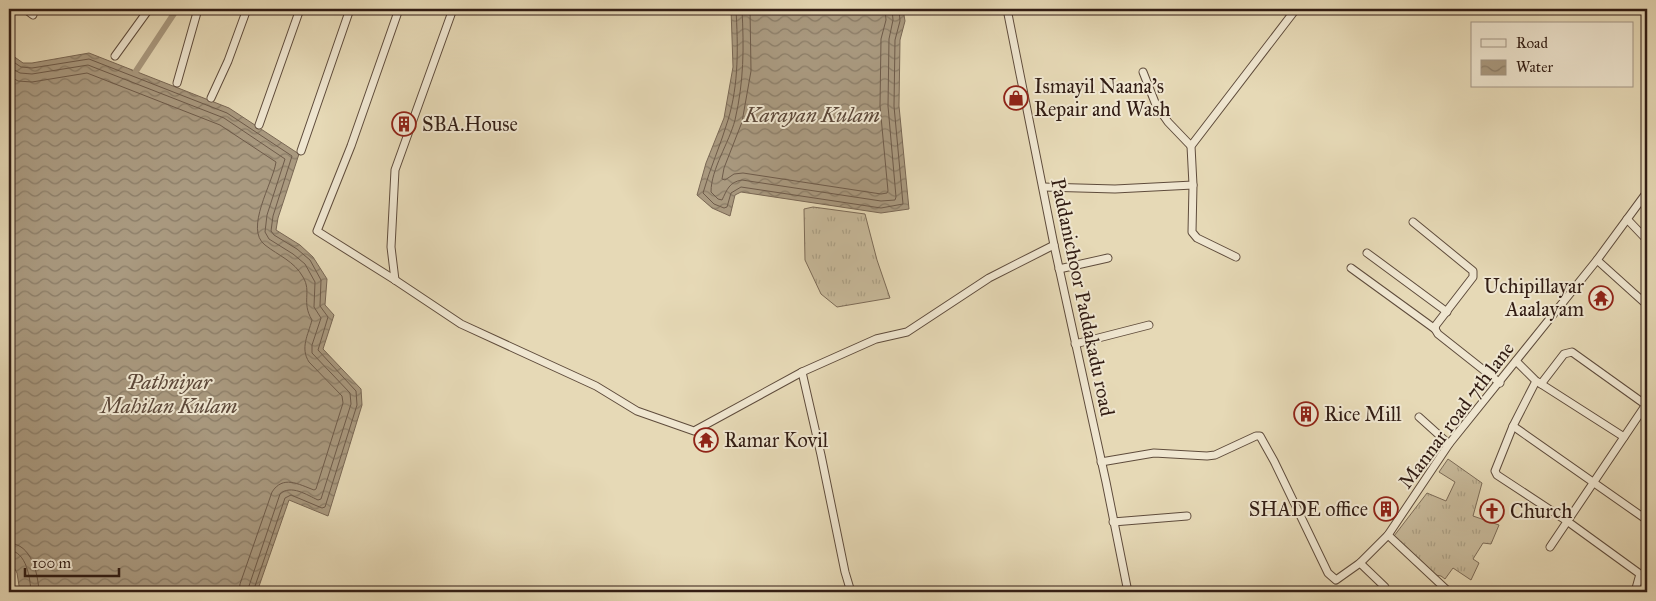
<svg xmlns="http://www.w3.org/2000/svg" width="1656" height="601" font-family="'IM FELL Great Primer',serif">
<defs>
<pattern id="grass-tufts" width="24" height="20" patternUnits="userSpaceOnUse" patternTransform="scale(1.25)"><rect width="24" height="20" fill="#c7b99a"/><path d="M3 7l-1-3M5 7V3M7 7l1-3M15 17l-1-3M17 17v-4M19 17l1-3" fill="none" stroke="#ab9f84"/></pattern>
<pattern id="water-waves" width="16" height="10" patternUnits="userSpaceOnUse" patternTransform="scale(1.25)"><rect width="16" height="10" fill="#a9997f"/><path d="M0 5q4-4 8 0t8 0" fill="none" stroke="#8a7c67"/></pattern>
</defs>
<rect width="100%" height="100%" fill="#e6d9b6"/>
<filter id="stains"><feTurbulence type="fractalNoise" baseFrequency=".004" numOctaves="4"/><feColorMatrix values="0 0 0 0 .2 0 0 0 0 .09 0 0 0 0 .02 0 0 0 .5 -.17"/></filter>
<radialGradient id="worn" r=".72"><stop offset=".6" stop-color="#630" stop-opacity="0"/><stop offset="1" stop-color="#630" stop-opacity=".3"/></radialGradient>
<g fill="url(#grass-tufts)" stroke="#7c6b57">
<path d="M 813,207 L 865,214 L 877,260 L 890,298 L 837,307 L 821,294 L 805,260 L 804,209 Z"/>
<path d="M 1448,459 L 1482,483 L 1473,516 L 1499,525 L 1491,544 L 1483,543 L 1473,559 L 1479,563 L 1471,580 L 1453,568 L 1445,579 L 1441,576 L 1435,575 L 1394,536 L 1427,493 L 1446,501 L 1455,482 L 1439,472 Z"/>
</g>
<g fill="url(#water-waves)" stroke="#796754">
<path d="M 731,9 L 903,9 L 905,21 L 900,40 L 899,106 L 909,209 L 881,213 L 741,192 L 735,195 L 730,216 L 712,208 L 697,195 L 706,163 L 724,118 L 733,67 Z"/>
<path d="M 9,53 L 23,63 L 32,63 L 89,53 L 229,108 L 299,154 L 278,218 L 276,230 L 300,245 L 313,257 L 327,279 L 325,305 L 334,315 L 323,349 L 361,389 L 362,405 L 328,516 L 289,500 L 257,592 L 20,592 L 17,573 L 9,558 Z"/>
</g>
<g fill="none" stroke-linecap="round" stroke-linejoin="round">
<g stroke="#6e5b4a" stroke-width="1">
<path d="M 736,9 C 738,46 739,84 728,120 C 721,144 710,168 703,193 L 714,204 L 724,208 L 727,207 L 731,193 L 741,187 L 881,208 L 903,204 L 894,106 L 895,40 L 900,21 L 899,9"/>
<path d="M 742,9 C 744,48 744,81 735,120 C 729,143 711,169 711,192 L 718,199 L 722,200 C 727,190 729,182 742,180 L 881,201 L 895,200 L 896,197 L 888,106 L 889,39 L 893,20 L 892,9"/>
<path d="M 750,9 L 751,71 L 742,122 L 724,168 L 722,179 L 725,180 L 734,174 L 743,173 L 881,194 L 887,193 L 888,191 L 880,106 L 881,39 L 886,20 L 885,9"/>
<path d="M 9,59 L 21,67 L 32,68 L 89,59 L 227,113 L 292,156 L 273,216 L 271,231 L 274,235 L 297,249 L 310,260 L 321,280 L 320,306 L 328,317 L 318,350 L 356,391 L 357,405 L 325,507 L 322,508 L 291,495 L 285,498 L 253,592"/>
<path d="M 9,67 L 20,73 L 32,74 L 88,65 L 224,118 L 285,159 L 267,215 L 265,232 L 269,239 L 293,254 L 305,264 L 315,282 L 314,307 L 321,318 L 312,345 L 312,353 L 350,393 L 351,404 L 321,499 L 318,500 C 307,495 291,484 280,494 L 247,592"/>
<path d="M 9,76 L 18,81 L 32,82 L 87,73 L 220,125 L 276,162 C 273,183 244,229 265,245 C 279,256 294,261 303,277 C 312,292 301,302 312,320 C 308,335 300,348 309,362 L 342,396 L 343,403 L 316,489 L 314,490 C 298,484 283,475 272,492 L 240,584 L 239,592"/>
<path d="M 9,543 C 32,544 38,574 39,592"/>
<path d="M 9,550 C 27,552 30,578 31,592"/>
</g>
<path stroke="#a9997f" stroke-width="6" d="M 136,71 L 177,9"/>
<g stroke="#5f4c3c" stroke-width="9">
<g id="minor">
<path d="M 25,9 L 33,15"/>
<path d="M 399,9 L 351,146 L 317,231 L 395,280 L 461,324 L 596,386 L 637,411 L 694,431 L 802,372 L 876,339 L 907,332 L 989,278 L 1054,245"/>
<path d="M 1007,9 L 1054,245 L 1106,482 L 1128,592"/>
<path d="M 115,56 L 149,9"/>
<path d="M 1143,72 L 1156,105 L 1168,122 L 1191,146"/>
<path d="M 177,83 L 198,9"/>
<path d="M 211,98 L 228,61 L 247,9"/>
<path d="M 259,125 L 300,9"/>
<path d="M 301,151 L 350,9"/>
<path d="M 1193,185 L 1192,232 L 1197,238 L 1236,257"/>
<path d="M 1043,187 L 1115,189 L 1193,185 L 1191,146 L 1296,9"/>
<path d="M 1627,219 L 1647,240"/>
<path d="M 1413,222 L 1473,271 L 1473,277 L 1436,325 L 1435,329 L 1438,334 L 1500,383"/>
<path d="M 1367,253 L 1447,312"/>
<path d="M 1597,260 L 1647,305"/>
<path d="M 1351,268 L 1435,329"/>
<path d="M 1059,269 L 1108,258"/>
<path d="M 395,280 L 391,247 L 395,170 L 453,9"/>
<path d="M 1075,344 L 1149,325"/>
<path d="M 1516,361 L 1536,381 L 1513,426 L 1495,471 L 1497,475 L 1567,521 L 1640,574 L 1635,592"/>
<path d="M 802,372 L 821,455 L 845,572 L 851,592"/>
<path d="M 1538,382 L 1624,437"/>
<path d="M 1541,384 L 1564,354 L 1572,352 L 1646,405"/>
<path d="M 1419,417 L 1449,444"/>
<path d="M 1513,426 L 1647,520"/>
<path d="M 1101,462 L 1154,453 L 1207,456 L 1215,455 L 1256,436 L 1260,436 L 1274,461 L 1328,573 L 1336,580 L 1360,563 L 1388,535 L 1449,444 L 1597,260 L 1647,192"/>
<path d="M 1113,522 L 1187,516"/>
<path d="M 1388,535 L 1449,592"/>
<path d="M 1550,547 L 1647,403"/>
<path d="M 1360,563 L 1385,587"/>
</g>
</g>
<use href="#minor" stroke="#efe6d0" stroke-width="7"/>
</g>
<defs>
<g id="shop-ring" transform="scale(1.25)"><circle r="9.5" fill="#efe6d0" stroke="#8f2418" stroke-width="1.5"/><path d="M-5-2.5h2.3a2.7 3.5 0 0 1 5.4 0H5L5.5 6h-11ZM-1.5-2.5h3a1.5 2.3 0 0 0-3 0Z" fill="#8f2418"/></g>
<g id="building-ring" transform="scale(1.25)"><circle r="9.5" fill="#efe6d0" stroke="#8f2418" stroke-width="1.5"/><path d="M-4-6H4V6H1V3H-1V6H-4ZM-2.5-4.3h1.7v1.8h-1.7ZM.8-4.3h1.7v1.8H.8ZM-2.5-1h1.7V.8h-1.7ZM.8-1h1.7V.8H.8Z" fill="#8f2418"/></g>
<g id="temple-ring" transform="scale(1.25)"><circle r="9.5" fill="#efe6d0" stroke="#8f2418" stroke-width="1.5"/><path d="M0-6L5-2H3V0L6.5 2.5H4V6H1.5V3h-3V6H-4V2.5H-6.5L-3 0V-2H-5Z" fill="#8f2418"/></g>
<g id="church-ring" transform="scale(1.25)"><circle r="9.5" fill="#efe6d0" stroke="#8f2418" stroke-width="1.5"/><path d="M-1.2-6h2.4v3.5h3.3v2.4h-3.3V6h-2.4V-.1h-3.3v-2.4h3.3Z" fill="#8f2418"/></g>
</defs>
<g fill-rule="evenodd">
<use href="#shop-ring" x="1016" y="98"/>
<use href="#building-ring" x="404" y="124"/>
<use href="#temple-ring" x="1601" y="298"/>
<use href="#building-ring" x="1306" y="414"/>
<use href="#temple-ring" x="706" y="440"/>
<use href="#building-ring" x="1386" y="509"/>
<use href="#church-ring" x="1492" y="511"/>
</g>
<g text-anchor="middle" stroke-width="4" stroke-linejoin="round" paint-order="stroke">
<g font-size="20" fill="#321d14" stroke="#efe6d0" text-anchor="start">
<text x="1034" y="93">Ismayil Naana's<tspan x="1034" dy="23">Repair and Wash</tspan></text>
<text x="422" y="131">SBA.House</text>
<text x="1584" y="293" text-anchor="end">Uchipillayar<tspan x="1584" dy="23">Aaalayam</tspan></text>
<text x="1324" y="421">Rice Mill</text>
<text x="724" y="447">Ramar Kovil</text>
<text x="1368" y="516" text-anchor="end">SHADE office</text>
<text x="1510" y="518">Church</text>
</g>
<g font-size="20" fill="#321d14" stroke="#efe6d0">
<text transform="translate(1083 297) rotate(78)" y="7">Paddanichoor Paddakadu road</text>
<text transform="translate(1456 415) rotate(-53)" y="7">Mannar road 7th lane</text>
</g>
<g font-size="21" font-style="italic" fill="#5c4839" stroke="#efe6d0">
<text x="812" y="122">Karayan Kulam</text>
<text x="169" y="389">Pathniyar<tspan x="169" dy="24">Mahilan Kulam</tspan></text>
</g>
</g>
<rect width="1656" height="601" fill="none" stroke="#e6d9b6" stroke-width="30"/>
<rect x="10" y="10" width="1636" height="581" fill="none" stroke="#321d14" stroke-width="2.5"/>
<rect x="15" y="15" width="1626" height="571" fill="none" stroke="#321d14"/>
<rect x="1471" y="22" width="162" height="65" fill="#efe6d0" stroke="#a39685"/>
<rect x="1481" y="39" width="25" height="8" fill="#efe6d0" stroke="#a39685"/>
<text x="1516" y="48" font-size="15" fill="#321d14">Road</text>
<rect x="1481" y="60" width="25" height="15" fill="url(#water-waves)" stroke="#a39685"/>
<text x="1516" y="72" font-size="15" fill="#321d14">Water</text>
<path d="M25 568v8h94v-8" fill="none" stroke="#321d14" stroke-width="2.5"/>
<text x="32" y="568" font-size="15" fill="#321d14" stroke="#efe6d0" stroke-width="4" paint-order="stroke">100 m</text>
<rect width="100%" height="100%" filter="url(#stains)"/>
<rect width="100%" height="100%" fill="url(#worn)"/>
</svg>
